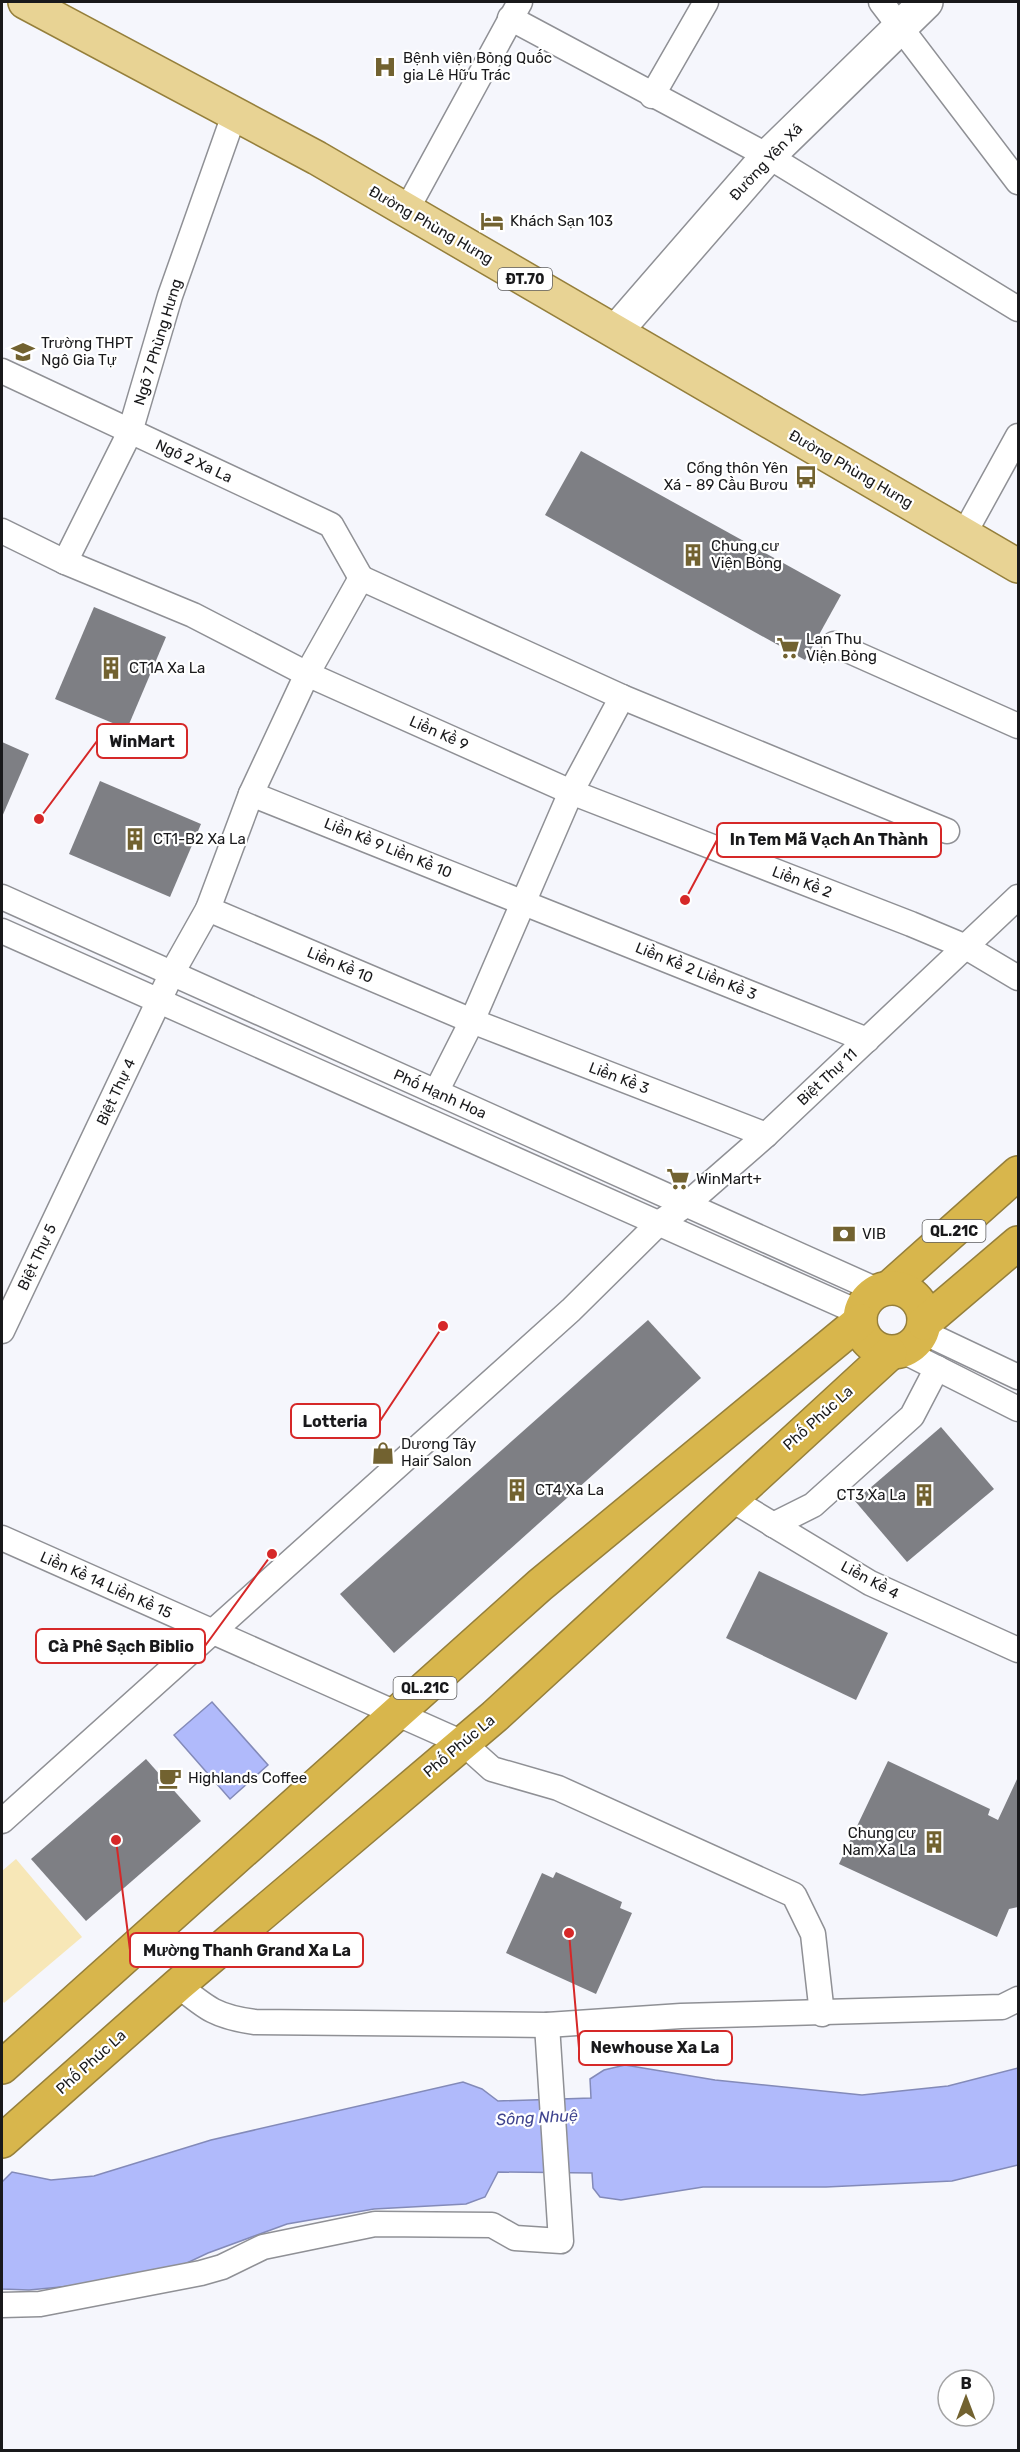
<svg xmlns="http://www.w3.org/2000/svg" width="1020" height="2452" font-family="Rubik,sans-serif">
<rect width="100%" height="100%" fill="#f5f6fc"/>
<path fill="#f7e7b7" d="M 16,1859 L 82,1937 L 4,2003 L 2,2000 L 2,1871 Z"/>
<g fill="#b0bafb" stroke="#838ab8" stroke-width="1.5">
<path d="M 212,1702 L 268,1765 L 230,1799 L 174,1735 Z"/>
<path d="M 625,2065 L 715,2080 L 862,2095 L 948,2086 L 1018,2068 L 1018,2165 L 952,2181 L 826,2187 L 703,2187 L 621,2200 L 600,2197 L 593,2188 L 592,2173 L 498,2172 L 485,2197 L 466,2204 L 374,2209 L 287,2224 L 208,2253 L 170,2271 L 92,2284 L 29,2290 L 2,2289 L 2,2182 L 12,2172 L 51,2180 L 94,2176 L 211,2140 L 463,2082 L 482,2089 L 498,2101 L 591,2098 L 590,2079 L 604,2070 Z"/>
</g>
<g fill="#7e7f84">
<path d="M 581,451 L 841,595 L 805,660 L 545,515 Z"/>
<path d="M 94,607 L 166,637 L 127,729 L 55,699 Z"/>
<path d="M 2,742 L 29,754 L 2,817 Z"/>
<path d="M 100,781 L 201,824 L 170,897 L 69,854 Z"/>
<path d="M 648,1320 L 701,1378 L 394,1653 L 340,1594 Z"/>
<path d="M 941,1427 L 994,1489 L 907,1562 L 855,1501 Z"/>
<path d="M 759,1571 L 888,1633 L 856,1700 L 726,1638 Z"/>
<path d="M 146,1759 L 201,1821 L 86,1921 L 31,1859 Z"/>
<path d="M 888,1761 L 990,1809 L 988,1815 L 998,1820 L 1018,1777 L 1018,1907 L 1009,1909 L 997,1937 L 839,1864 Z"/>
<path d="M 556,1872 L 622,1902 L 620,1908 L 632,1913 L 596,1994 L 506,1953 L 542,1873 L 553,1878 Z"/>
</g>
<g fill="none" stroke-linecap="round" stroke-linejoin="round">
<g stroke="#8f9095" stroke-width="27">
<g id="street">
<path d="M 881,2 L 1018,182"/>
<path d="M 510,18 L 768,156 L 1018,309"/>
<path d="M 652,96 L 706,2"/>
<path d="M 406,211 L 520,2"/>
<path d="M 2,371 L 331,525 L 361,578"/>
<path d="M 2,531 L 65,562 L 193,615 L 307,674 L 571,792 L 911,924 L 966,947 L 1018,978"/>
<path d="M 964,534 L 1018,436"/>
<path d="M 65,562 L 130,432 L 170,296 L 234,115"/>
<path d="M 361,578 L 622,697 L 947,831"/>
<path d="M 834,644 L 1018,726"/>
<path d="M 251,794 L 867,1040"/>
<path d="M 2,897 L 879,1291"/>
<path d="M 208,909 L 472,1021 L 766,1135"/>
<path d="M 2,931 L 860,1313"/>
<path d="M 436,1092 L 472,1021 L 571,792 L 622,697"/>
<path d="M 2,1331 L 172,973 L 208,909 L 251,794 L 307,674 L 361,578"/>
<path d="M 923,1332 L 1018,1377"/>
<path d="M 903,1351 L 1018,1409"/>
<path d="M 729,1498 L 870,1583 L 1018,1650"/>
<path d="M 773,1525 L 813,1505 L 912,1416 L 937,1368"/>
<path d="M 2,1538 L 463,1743 L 492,1769 L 558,1788 L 794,1895 L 813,1934 L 822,2014"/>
<path d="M 2,1821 L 571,1310 L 659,1223 L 687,1204 L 766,1135 L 1018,897"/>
<path d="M 178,1985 C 207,2009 217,2017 255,2022 L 547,2025 L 681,2016 L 1002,2007 L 1018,1999"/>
<path d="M 2,2305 L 40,2304 L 201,2273 L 222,2267 L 263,2247 L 375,2224 L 492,2225 L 515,2238 L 561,2241 L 547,2025"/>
</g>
</g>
<g stroke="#8f9095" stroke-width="36">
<path id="secondary" d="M 616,331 L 768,156 L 926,2"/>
</g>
<g stroke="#957f3b" stroke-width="36">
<path id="primary" d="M 25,2 L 317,158 L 1018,566"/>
</g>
<g stroke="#957f3b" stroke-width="36">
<g id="highway">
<path d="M 889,1288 L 1018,1173"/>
<circle cx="892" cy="1320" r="32"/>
<path d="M 924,1323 L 1018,1243"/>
<path d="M 2,2067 L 540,1585 L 860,1321"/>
<path d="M 2,2141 L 178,1985 L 495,1716 L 890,1353"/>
</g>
</g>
<use href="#street" stroke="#fff" stroke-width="24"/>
<use href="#secondary" stroke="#fff" stroke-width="33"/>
<use href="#primary" stroke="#e8d394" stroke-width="33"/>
<use href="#highway" stroke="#d8b64c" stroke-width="33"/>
</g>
<defs>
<g id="hospital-bare" transform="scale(1.8)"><path d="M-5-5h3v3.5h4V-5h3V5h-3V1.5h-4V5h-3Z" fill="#726230" stroke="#fff" stroke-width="2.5" paint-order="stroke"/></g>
<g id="hotel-bare" transform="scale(1.8)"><path d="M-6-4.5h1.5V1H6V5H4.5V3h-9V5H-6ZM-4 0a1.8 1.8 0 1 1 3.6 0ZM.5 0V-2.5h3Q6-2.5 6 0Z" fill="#726230" stroke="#fff" stroke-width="2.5" paint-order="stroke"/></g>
<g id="school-bare" transform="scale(1.8)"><path d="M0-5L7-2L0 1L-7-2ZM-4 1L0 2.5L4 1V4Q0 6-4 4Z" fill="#726230" stroke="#fff" stroke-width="2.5" paint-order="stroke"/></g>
<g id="bus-bare" transform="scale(1.8)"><path d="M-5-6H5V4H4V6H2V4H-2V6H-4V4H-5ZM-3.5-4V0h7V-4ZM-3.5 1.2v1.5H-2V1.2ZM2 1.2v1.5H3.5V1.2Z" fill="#726230" stroke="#fff" stroke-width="2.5" paint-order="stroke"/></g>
<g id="building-bare" transform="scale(1.8)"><path d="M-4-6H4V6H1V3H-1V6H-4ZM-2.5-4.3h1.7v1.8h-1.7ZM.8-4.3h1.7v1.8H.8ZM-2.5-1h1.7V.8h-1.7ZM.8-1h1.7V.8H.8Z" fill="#726230" stroke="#fff" stroke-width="2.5" paint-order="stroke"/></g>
<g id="supermarket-bare" transform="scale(1.8)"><path d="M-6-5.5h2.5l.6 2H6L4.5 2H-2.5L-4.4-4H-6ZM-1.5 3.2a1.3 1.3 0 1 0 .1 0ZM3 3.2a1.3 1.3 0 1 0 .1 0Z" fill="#726230" stroke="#fff" stroke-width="2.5" paint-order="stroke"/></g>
<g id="bank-bare" transform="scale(1.8)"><path d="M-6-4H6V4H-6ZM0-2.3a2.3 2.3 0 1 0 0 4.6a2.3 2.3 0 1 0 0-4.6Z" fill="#726230" stroke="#fff" stroke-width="2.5" paint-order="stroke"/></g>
<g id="shop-bare" transform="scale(1.8)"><path d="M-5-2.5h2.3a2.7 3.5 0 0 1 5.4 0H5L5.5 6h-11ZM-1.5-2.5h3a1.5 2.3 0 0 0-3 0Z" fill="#726230" stroke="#fff" stroke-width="2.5" paint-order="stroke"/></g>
<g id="cafe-bare" transform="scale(1.8)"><path d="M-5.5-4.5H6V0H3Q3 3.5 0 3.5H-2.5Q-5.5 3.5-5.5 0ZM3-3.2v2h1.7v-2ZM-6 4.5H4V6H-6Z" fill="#726230" stroke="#fff" stroke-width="2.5" paint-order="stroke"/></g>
</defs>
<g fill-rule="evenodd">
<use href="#hospital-bare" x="385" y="67"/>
<use href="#hotel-bare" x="492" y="221"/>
<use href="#school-bare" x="23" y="352"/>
<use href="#bus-bare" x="806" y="477"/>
<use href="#building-bare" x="693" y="555"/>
<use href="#supermarket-bare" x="788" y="648"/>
<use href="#building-bare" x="111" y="668"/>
<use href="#building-bare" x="135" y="839"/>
<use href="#supermarket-bare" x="678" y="1179"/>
<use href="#bank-bare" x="844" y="1234"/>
<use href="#shop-bare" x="383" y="1453"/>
<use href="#building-bare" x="517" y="1490"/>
<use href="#building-bare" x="924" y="1495"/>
<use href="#cafe-bare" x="170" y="1778"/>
<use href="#building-bare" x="934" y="1842"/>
</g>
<g text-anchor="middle" stroke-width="4.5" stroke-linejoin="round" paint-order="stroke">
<g fill="#fff" stroke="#5e5e5f" stroke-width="1.5">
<rect x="498" y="268" width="54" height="22" rx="4.5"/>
<rect x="922.5" y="1220" width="63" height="22" rx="4.5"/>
<rect x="393.5" y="1677" width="63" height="22" rx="4.5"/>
</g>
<g font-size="14" font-weight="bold" fill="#19191b">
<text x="525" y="284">ĐT.70</text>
<text x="954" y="1236">QL.21C</text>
<text x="425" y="1693">QL.21C</text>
</g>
<g font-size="15" fill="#19191b" stroke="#fff" text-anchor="start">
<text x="403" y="63">Bệnh viện Bỏng Quốc<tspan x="403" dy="17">gia Lê Hữu Trác</tspan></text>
<text x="510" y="226">Khách Sạn 103</text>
<text x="41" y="348">Trường THPT<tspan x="41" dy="17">Ngô Gia Tự</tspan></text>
<text x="788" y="473" text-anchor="end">Cổng thôn Yên<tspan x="788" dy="17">Xá - 89 Cầu Bươu</tspan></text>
<text x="711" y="551">Chung cư<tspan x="711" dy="17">Viện Bỏng</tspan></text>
<text x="806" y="644">Lan Thu<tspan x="806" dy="17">Viện Bỏng</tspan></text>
<text x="129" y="673">CT1A Xa La</text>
<text x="153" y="844">CT1-B2 Xa La</text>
<text x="696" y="1184">WinMart+</text>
<text x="862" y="1239">VIB</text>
<text x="401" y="1449">Dương Tây<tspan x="401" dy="17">Hair Salon</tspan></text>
<text x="535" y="1495">CT4 Xa La</text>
<text x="906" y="1500" text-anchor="end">CT3 Xa La</text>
<text x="188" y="1783">Highlands Coffee</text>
<text x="916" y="1838" text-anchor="end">Chung cư<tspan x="916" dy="17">Nam Xa La</tspan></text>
</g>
<g font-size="15" fill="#19191b" stroke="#fff">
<text transform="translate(766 162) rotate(-47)" y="5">Đường Yên Xá</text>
<text transform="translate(431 225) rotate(30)" y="5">Đường Phùng Hưng</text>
<text transform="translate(158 342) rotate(-73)" y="5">Ngõ 7 Phùng Hưng</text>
<text transform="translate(194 461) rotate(25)" y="5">Ngõ 2 Xa La</text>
<text transform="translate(851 469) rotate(30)" y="5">Đường Phùng Hưng</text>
<text transform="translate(439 733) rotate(24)" y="5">Liền Kề 9</text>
<text transform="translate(388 848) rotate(22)" y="5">Liền Kề 9 Liền Kề 10</text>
<text transform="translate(802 882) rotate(21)" y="5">Liền Kề 2</text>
<text transform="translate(340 965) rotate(23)" y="5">Liền Kề 10</text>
<text transform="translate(696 971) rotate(22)" y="5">Liền Kề 2 Liền Kề 3</text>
<text transform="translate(827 1077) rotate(-43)" y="5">Biệt Thự 11</text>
<text transform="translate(619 1078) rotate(21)" y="5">Liền Kề 3</text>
<text transform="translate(116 1092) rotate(-65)" y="5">Biệt Thự 4</text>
<text transform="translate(440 1094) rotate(24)" y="5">Phố Hạnh Hoa</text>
<text transform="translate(37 1257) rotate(-65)" y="5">Biệt Thự 5</text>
<text transform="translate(818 1418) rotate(-42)" y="5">Phố Phúc La</text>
<text transform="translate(870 1580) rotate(28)" y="5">Liền Kề 4</text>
<text transform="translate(106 1585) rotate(24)" y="5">Liền Kề 14 Liền Kề 15</text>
<text transform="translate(459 1746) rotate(-40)" y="5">Phố Phúc La</text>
<text transform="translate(91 2062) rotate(-42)" y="5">Phố Phúc La</text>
</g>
<g font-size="16" font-style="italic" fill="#3f448f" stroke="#fff">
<text transform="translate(537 2117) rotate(-3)" y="6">Sông Nhuệ</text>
</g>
</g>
<path fill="none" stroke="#d62828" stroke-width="2" d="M39 819L97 741M685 900L717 840M443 1326L380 1421M272 1554L205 1646M116 1840L130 1950M569 1933L579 2048"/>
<g fill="#d62828" stroke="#fff" stroke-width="2">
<circle cx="39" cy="819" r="6"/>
<circle cx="685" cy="900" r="6"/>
<circle cx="443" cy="1326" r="6"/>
<circle cx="272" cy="1554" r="6"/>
<circle cx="116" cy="1840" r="6"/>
<circle cx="569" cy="1933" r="6"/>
</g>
<g fill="#fff" stroke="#d62828" stroke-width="2">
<rect x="97" y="724" width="90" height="34" rx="6"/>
<rect x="717" y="823" width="224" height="34" rx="6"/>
<rect x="291" y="1404" width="89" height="34" rx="6"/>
<rect x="36" y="1629" width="169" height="34" rx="6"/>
<rect x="130" y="1933" width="233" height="34" rx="6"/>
<rect x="579" y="2031" width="153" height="34" rx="6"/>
</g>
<g font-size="16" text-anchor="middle" font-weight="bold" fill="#19191b">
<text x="142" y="747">WinMart</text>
<text x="829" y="845">In Tem Mã Vạch An Thành</text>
<text x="335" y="1427">Lotteria</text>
<text x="121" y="1652">Cà Phê Sạch Biblio</text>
<text x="247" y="1956">Mường Thanh Grand Xa La</text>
<text x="655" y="2053">Newhouse Xa La</text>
</g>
<rect width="1020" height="2452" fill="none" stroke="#19191b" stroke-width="6"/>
<g transform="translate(966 2398)"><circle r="28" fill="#ffffff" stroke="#a3a3a4" stroke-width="1.5"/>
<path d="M0-4.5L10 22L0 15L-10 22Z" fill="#726230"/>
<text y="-9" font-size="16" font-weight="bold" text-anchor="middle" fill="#19191b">B</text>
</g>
</svg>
